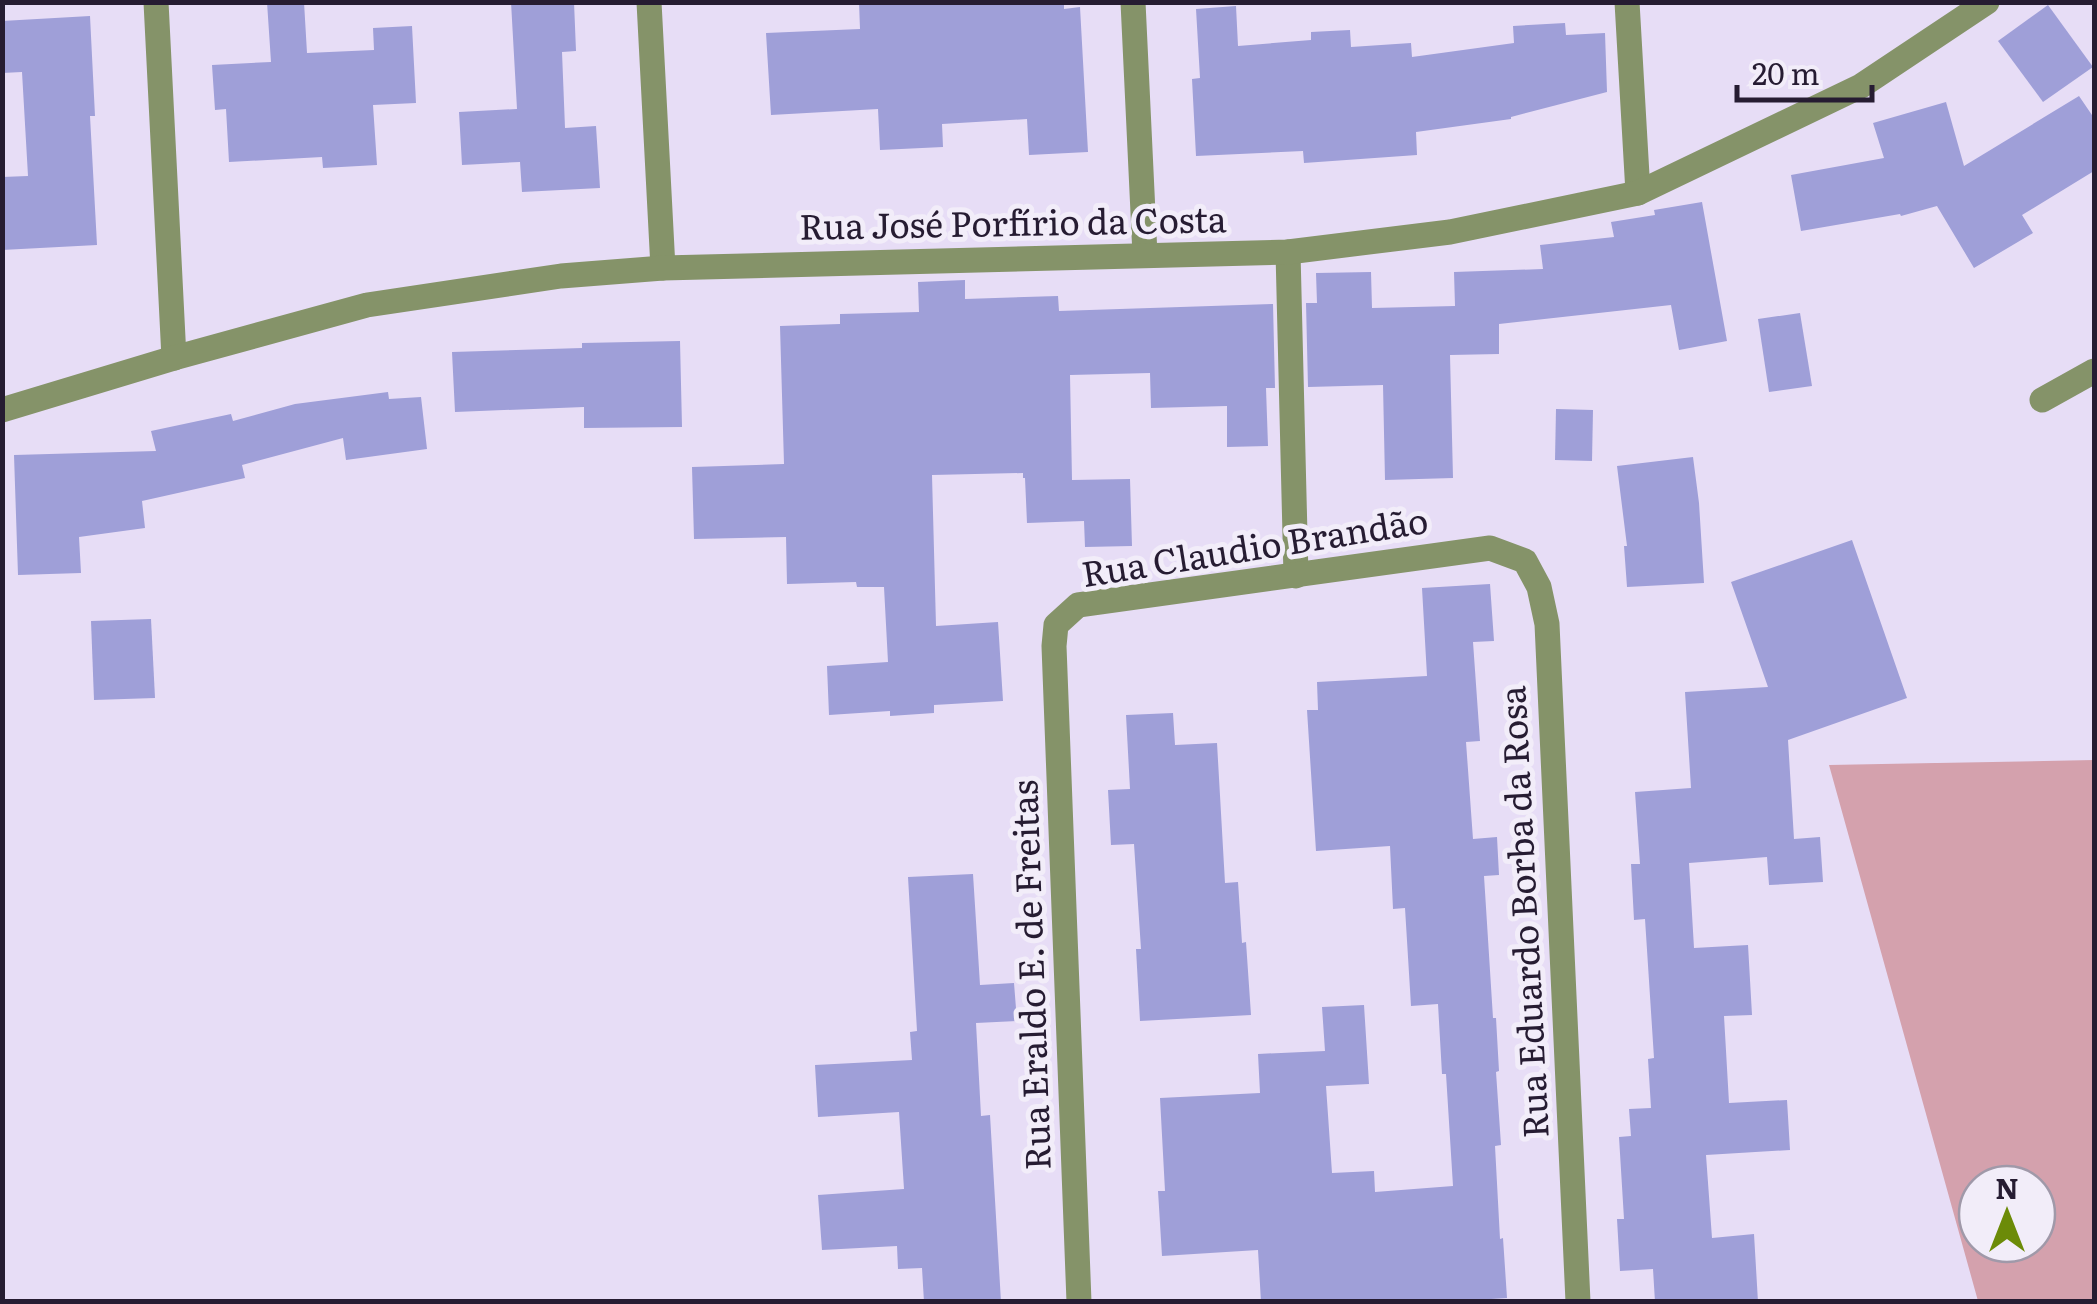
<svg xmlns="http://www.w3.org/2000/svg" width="2097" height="1304" font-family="Literata,serif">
<rect width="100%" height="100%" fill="#e7ddf6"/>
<path fill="#d4a1ad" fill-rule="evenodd" d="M 2094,760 L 2094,1301 L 1978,1301 L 1829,765 ZM 1977,1184 L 2037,1184 L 2037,1244 L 1977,1244 Z"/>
<g fill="#9f9fd8">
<path d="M 267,2 L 304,2 L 307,53 L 374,50 L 373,28 L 412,26 L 416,103 L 373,105 L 377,165 L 323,168 L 322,157 L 229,162 L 226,109 L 215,110 L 212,65 L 271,62 Z"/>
<path d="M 511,2 L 574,2 L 576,51 L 562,52 L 565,128 L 596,126 L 600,188 L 522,192 L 520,162 L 462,165 L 459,112 L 517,109 Z"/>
<path d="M 859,2 L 1064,2 L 1064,9 L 1080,7 L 1088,152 L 1029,155 L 1027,119 L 942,124 L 943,147 L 880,150 L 878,109 L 771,115 L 766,33 L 860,29 Z"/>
<path d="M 2048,5 L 2093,67 L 2043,102 L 1998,41 Z"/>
<path d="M 1236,6 L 1238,46 L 1311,40 L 1311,32 L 1350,30 L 1351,47 L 1411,43 L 1412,57 L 1514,43 L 1513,26 L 1565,23 L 1566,35 L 1605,33 L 1607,92 L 1511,117 L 1511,119 L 1416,132 L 1417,155 L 1304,163 L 1303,151 L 1196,156 L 1192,79 L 1200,78 L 1196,9 Z"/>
<path d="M 90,16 L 95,116 L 90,116 L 97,245 L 2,250 L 2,177 L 28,176 L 22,72 L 2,73 L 2,21 Z"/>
<path d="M 2079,96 L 2094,118 L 2094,171 L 2022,215 L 2033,233 L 1974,268 L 1937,206 L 1901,216 L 1900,214 L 1801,231 L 1791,175 L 1884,158 L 1873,123 L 1946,102 L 1964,166 Z"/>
<path d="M 1702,202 L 1727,341 L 1679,350 L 1671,305 L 1499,324 L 1499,354 L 1450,355 L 1453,478 L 1385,480 L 1383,385 L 1308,387 L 1306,303 L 1317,303 L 1316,273 L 1371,272 L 1372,308 L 1455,306 L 1454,272 L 1543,269 L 1540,245 L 1614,237 L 1611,222 L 1655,215 L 1654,210 Z"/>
<path d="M 965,280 L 965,299 L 1058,296 L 1059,311 L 1273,304 L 1275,388 L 1266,388 L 1268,446 L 1227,447 L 1227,406 L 1151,408 L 1150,373 L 1070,375 L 1072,480 L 1130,479 L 1132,546 L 1085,547 L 1084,521 L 1027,523 L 1025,478 L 1023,478 L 1023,473 L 932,475 L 936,626 L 998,622 L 1003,701 L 934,705 L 934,713 L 890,716 L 890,711 L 829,715 L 827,666 L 888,662 L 884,587 L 857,587 L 856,582 L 787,584 L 786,537 L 694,539 L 692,467 L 784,464 L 780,326 L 840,324 L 840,314 L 919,312 L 918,282 Z"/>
<path d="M 1800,313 L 1812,386 L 1769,392 L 1758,319 Z"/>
<path d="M 680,341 L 682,427 L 584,428 L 584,407 L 455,412 L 452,352 L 582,348 L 582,343 Z"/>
<path d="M 388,392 L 389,399 L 421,397 L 427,449 L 346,460 L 343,438 L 242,465 L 245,478 L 142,501 L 145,528 L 79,537 L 81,573 L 18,575 L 14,455 L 156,451 L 151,431 L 231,414 L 233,421 L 295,404 Z"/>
<path d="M 1556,409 L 1593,410 L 1592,461 L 1555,460 Z"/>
<path d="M 1693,457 L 1699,503 L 1704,583 L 1627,587 L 1624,546 L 1627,546 L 1617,466 Z"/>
<path d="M 1852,540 L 1907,698 L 1788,740 L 1794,839 L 1820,837 L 1823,882 L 1769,885 L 1767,857 L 1689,863 L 1694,948 L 1748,945 L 1752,1015 L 1724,1016 L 1729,1103 L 1787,1100 L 1790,1150 L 1706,1155 L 1712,1238 L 1754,1234 L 1758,1302 L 1655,1302 L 1653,1269 L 1620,1271 L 1617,1219 L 1624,1219 L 1619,1137 L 1631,1136 L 1629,1109 L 1651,1108 L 1648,1059 L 1654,1058 L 1645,919 L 1634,920 L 1631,864 L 1640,864 L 1635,792 L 1691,788 L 1685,692 L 1768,687 L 1731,582 Z"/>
<path d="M 1490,584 L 1494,641 L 1473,642 L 1480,741 L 1466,742 L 1473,839 L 1497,837 L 1499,875 L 1484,876 L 1493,1018 L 1496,1018 L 1499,1071 L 1496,1072 L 1501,1145 L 1495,1146 L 1500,1239 L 1503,1238 L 1507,1298 L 1444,1302 L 1261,1302 L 1258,1250 L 1162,1256 L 1158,1191 L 1165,1191 L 1160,1098 L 1260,1093 L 1258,1054 L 1325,1051 L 1322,1007 L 1364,1005 L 1369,1084 L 1326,1086 L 1332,1173 L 1374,1171 L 1375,1192 L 1453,1186 L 1446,1074 L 1442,1074 L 1438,1004 L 1411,1006 L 1405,908 L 1393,909 L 1390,846 L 1316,851 L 1307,710 L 1318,710 L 1317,682 L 1427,676 L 1422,588 Z"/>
<path d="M 151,619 L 155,698 L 94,700 L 91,621 Z"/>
<path d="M 1173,713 L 1175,745 L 1217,743 L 1225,883 L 1238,882 L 1242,943 L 1246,942 L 1251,1015 L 1140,1021 L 1136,949 L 1141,949 L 1134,844 L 1111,845 L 1108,790 L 1130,789 L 1126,715 Z"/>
<path d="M 973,874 L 980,985 L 1014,983 L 1017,1021 L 976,1023 L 981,1116 L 990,1115 L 1001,1302 L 924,1302 L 922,1268 L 898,1269 L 897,1246 L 822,1250 L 818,1195 L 904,1189 L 899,1112 L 818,1117 L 815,1065 L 912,1060 L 910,1032 L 917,1031 L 908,877 Z"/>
</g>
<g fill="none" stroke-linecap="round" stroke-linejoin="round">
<g stroke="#859369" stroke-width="25">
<path d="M 156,2 L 174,358"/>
<path d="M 649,2 L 663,268"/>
<path d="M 1133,2 L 1145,255"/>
<path d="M 1627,2 L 1638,193"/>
<path d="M 1288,252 L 1296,576"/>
<path d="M 2042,400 L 2094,371"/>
<path d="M 2,410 L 174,358 L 367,305 L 561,276 L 663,268 L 1288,252 L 1450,232 L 1638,193 L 1861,86 L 1987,2"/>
<path d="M 1079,1302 L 1054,646 L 1056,625 L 1078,605 L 1490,548 L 1525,561 L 1539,587 L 1547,624 L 1578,1302"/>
</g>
</g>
<g text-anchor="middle" stroke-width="10" stroke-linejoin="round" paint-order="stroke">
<g font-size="35" fill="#261c32" stroke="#f2edf9">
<text transform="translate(1013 224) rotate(-1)" y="12">Rua José Porfírio da Costa</text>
<text transform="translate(1255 548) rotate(-9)" y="12">Rua Claudio Brandão</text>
<text transform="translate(1525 912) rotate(-93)" y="12">Rua Eduardo Borba da Rosa</text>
<text transform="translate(1032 975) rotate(-92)" y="12">Rua Eraldo E. de Freitas</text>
</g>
</g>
<rect width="2097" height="1304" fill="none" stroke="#261c32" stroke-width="10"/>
<g transform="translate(2007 1214)"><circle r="48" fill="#f2edf9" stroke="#a099a9" stroke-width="2.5"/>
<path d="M0-8L18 38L0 25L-18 38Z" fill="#6c8b08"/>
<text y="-15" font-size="28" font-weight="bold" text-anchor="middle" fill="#261c32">N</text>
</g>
<path d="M1737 85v15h135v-15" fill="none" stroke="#261c32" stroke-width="5"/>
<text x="1752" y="85" font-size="30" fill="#261c32" stroke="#f2edf9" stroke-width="8" paint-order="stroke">20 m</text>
</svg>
